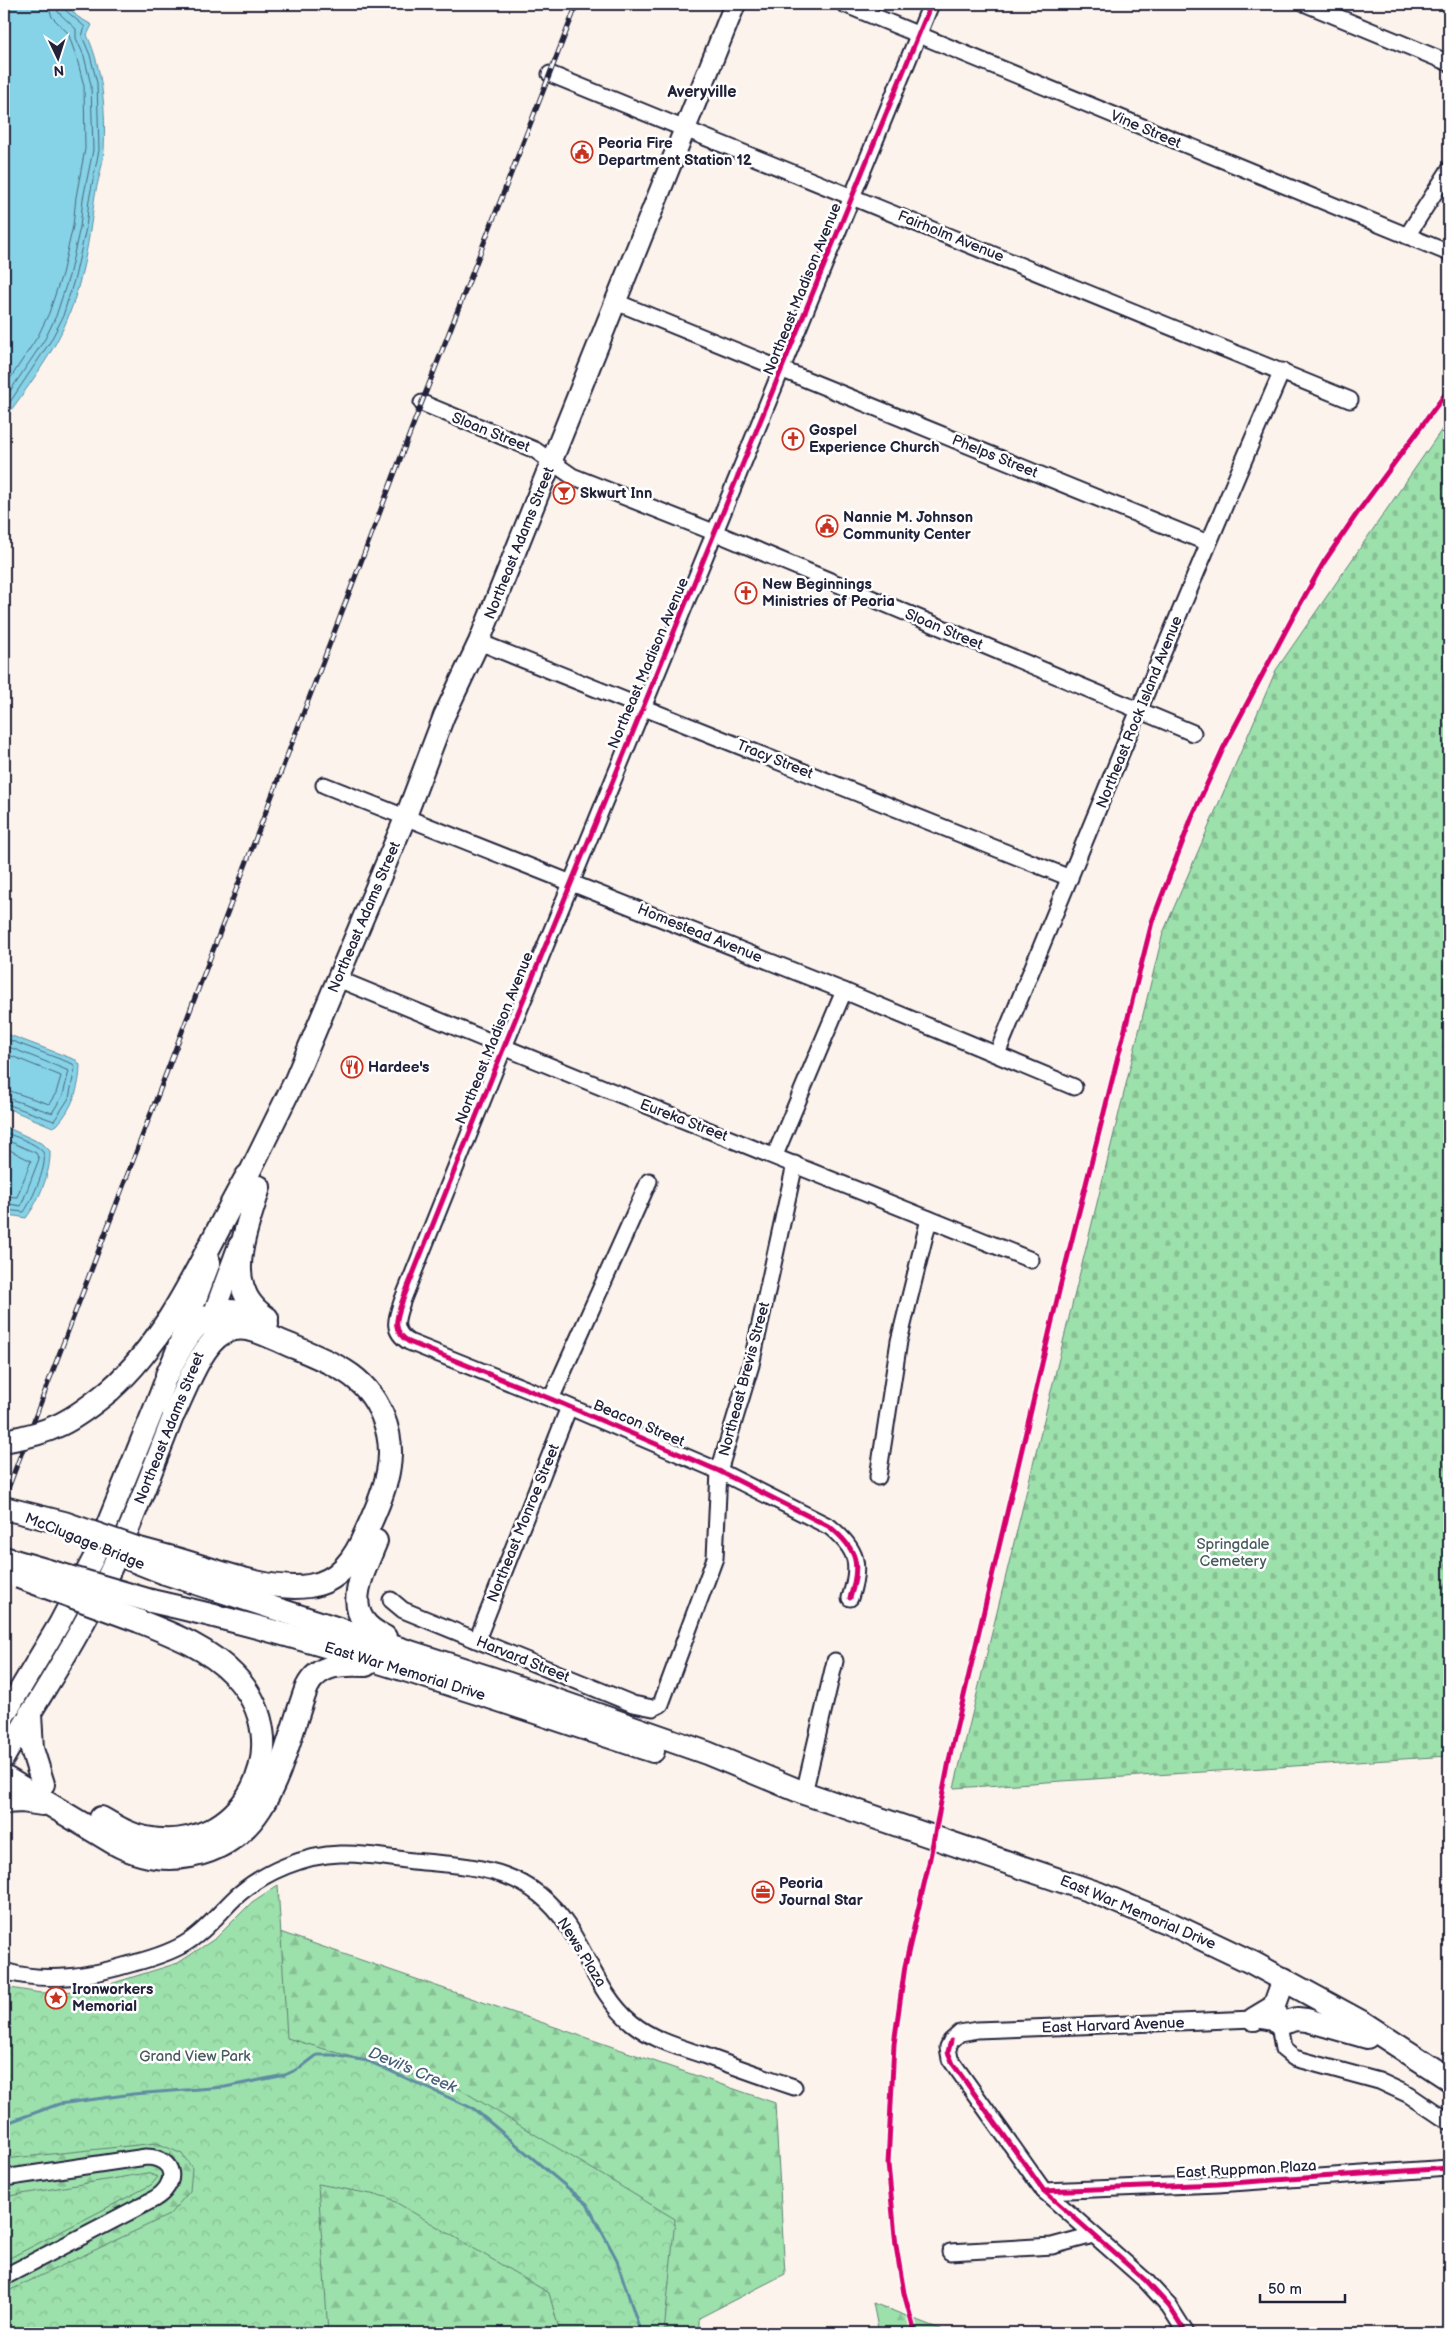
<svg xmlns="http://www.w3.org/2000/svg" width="1453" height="2337" font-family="'Balsamiq Sans',sans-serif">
<defs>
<pattern id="forest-firs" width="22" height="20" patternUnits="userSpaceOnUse" patternTransform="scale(1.25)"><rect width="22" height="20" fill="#9ce0ab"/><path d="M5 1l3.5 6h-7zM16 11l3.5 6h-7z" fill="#86c094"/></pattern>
<pattern id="cemetery-stones" width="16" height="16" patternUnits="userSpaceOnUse" patternTransform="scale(1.25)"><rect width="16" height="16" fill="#9ce0ab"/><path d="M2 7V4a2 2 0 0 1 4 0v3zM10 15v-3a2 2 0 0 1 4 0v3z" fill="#86c094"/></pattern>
<pattern id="park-crowns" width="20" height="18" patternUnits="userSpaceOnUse" patternTransform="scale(1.25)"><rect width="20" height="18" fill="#9ce0ab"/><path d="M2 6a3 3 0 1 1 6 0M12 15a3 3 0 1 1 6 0" fill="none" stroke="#86c094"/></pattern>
</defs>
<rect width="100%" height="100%" fill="#fcf3ec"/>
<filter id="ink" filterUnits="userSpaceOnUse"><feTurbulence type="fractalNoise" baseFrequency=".02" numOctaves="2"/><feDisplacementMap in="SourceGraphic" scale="10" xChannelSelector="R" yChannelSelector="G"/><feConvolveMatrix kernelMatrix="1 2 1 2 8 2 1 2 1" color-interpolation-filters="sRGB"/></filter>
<g filter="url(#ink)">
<g fill="url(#forest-firs)" stroke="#5f8173">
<path d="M 251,1922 L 775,2103 L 785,2274 L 699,2318 L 699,2333 L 4,2333 L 4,2004 L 59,2009 L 194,1960 Z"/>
<path d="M 873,2303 L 950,2333 L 879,2333 Z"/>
</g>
<path fill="url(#cemetery-stones)" stroke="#5f8173" d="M 1449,419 L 1449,1756 L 954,1788 L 1163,933 L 1276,670 Z"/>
<g fill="url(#park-crowns)" stroke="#5f8173">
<path d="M 278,1885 L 287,2038 L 458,2088 L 675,2219 L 664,2333 L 560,2333 L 549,2293 L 387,2197 L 318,2184 L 328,2333 L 4,2333 L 4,2293 L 169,2215 L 190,2191 L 192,2168 L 182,2154 L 157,2143 L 4,2159 L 4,1987 L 41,1993 L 75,1991 L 107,1985 L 178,1963 L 216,1938 L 252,1902 Z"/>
<path d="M 147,2173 L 158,2177 L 151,2185 L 4,2261 L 4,2197 Z"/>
</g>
<g fill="#86d2e6" stroke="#5e8ca2">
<path d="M 4,4 L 65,4 L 78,17 L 92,25 L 87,35 C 103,70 106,111 104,150 C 103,167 96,185 94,202 C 89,242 82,283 67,320 C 52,356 26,389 4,420 Z"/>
<path d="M 4,1033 L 76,1060 L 80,1065 C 80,1087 72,1109 57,1125 L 53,1127 L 4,1107 Z"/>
<path d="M 4,1126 L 43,1144 L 50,1151 C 51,1172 39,1201 26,1218 L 4,1214 Z"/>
</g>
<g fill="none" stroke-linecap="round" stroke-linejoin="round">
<g stroke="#4a687f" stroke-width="1">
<path d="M 4,388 L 38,336 L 49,313 L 62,274 L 73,226 L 76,197 L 85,149 L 84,86 L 77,59 L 68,33 L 52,17 L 48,4"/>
<path d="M 4,400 L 45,339 L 56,316 L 69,276 L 80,227 L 83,199 L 93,150 L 91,85 L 84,56 L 76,38 L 76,29 L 58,12 L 56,4"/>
<path d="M 4,411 L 50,342 L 62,319 L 75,277 L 86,228 L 89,200 L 99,150 L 97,83 L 90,55 L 82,36 L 85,27 L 64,9 L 62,4"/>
<path d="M 4,1038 L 73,1064 L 75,1068 L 69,1098 L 54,1121 L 4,1103"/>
<path d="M 4,1045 L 69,1071 L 63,1095 L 52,1113 L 4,1097"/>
<path d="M 4,1053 L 61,1076 L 56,1093 L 49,1104 L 4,1089"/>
<path d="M 4,1132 C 15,1137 34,1142 42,1151 C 51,1160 31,1202 24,1212 L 4,1210"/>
<path d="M 4,1139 L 36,1153 L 39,1159 L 21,1206 L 4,1203"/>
<path d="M 4,1147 L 31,1161 L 17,1197 L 4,1196"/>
</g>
<path stroke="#5e8ca2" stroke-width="3" d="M 4,2124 L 59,2104 L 133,2094 L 225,2087 L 285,2075 L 300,2068 L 317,2055 L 333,2055 L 368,2061 L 474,2109 L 587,2204 L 616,2258 L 641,2333"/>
<g stroke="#22223b" stroke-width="19">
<g id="minor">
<path d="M 844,4 L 1449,253"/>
<path d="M 1306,4 L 1449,63"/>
<path d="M 550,74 L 1350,400"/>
<path d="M 1407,236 L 1449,170"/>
<path d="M 616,302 L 1208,543"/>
<path d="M 422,403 L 535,450 L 572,476 L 716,533 L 1193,733"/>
<path d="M 479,642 L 1070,878"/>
<path d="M 324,785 L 844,991 L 1074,1087"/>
<path d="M 338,979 L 611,1091 L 1031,1260"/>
<path d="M 997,1054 C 1091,826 1184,598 1282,371"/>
<path d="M 775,1155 L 844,991"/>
<path d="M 551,1399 L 649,1181"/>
<path d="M 878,1477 L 899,1341 L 929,1219"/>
<path d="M 850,1598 C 861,1564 858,1550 830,1527 L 719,1471 L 551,1399 L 409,1342 C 390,1330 397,1317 403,1299 L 504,1047 L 931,4"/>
<path d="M 391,1600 L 403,1610 L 633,1704 L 653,1708 L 661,1704 L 715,1558 L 719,1471 L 751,1365 L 795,1164"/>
<path d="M 477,1640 L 569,1407"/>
<path d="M 804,1793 L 835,1661"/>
<path d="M 4,1971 C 48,1984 91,1976 134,1963 C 153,1958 173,1952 189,1941 C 209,1928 222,1909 239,1894 C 266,1871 305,1855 340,1854 C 364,1853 389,1858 413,1861 C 476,1867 528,1867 567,1925 C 588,1956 602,1999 632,2023 C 653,2040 679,2047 703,2055 C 733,2066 764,2077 794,2087"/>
<path d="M 4,2178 L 146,2157 C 177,2158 178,2185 154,2199 L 4,2277"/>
<path d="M 1044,2191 L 1218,2184 L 1449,2168"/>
<path d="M 950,2252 L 1052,2246 L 1093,2235"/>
<path d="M 1186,2333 L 1169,2306 L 1146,2281 L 1044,2191 L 950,2059 L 948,2047 L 951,2041 L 960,2033 L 977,2030 L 1254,2019 L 1279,2024 L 1283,2049 L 1294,2058 L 1379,2081 L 1409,2095 L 1449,2122"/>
</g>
</g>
<g stroke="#22223b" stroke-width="24">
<g id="major">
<path d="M 241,1190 L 295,1080 L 406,816 L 444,716 L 479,642 L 735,4"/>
<path d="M 209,1326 L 239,1245"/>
<path d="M 4,1716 L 59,1624 L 93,1559 L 160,1394 L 210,1262"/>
<path d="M 4,1758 C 34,1705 69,1655 96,1600 C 129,1535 153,1467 180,1399"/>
</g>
</g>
<g stroke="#22223b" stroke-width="26">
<g id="highway">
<path d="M 259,1187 C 247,1230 219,1288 267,1318"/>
<path d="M 167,1375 C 180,1347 200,1304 238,1312 C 248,1314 258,1320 267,1324"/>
<path d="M 110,1390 C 174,1333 205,1249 247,1176"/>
<path d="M 376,1541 C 362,1576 338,1616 385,1637"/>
<path d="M 173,1558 C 213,1569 268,1592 309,1586 C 339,1582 355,1558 366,1532 C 375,1513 384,1493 388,1472 C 396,1434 379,1392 345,1371 C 327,1360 306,1352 287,1344 C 267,1336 244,1321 223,1333 C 201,1345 185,1391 174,1413"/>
<path d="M 165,1573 L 506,1683 L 707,1753 L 804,1793 L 1097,1893 L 1171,1924 L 1253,1963 L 1363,2023 L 1449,2079"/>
<path d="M 151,1601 C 322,1639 487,1696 653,1751"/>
<path d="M 30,1714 L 32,1749 L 43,1784"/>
<path d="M 4,1777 L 114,1843 C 138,1856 164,1861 191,1856 C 274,1840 282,1752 307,1687 C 319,1663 343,1664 366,1665"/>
<path d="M 4,1802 L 22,1801 L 42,1804"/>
<path d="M 101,1818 C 116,1826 129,1835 146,1838 C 242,1857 302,1745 234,1675 C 208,1648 174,1635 139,1621"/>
<path d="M 1284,1979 L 1274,2007 L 1279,2024 L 1297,2019 L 1307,2020 L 1367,2037"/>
<path d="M 1254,2019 L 1274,2007"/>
</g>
</g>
<use href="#minor" stroke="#fff" stroke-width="15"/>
<use href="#major" stroke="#fff" stroke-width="20"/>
<use href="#highway" stroke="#fff" stroke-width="22"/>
<g stroke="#22223b" stroke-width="5">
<path id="rail" d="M 4,1499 L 415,420 L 577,4"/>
</g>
<use href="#rail" stroke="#fff" stroke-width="3" stroke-dasharray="9" stroke-linecap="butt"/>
<g stroke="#22223b" stroke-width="26" stroke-linecap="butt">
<g id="highway-bridge">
<path d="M 4,1441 C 52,1433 73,1421 110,1390"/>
<path d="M 4,1508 L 64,1523 L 136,1548 L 173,1558"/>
<path d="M 4,1558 L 151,1601"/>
<path d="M 127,1558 L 165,1573"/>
<path d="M 19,1577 L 139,1621"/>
</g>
</g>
<use href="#highway-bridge" stroke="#fff" stroke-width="22"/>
<g stroke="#fff" stroke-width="8">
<g id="cycleway">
<path d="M 850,1598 C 861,1564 858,1550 830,1527 L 719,1471 L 551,1399 L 409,1342 C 390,1330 397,1317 403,1299 L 504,1047 L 931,4"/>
<path d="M 951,2041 L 948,2052 L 953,2064 L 1044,2191 L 1146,2281 L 1169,2306 L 1186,2333"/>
<path d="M 1044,2191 L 1218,2184 L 1449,2168"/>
<path d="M 915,2333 L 904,2293 L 896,2246 L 888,2164 L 894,2044 L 905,1966 L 929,1863 L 951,1751 L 1060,1287 L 1152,922 L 1192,817 L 1223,749 L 1294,615 L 1324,562 L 1358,512 L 1449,389"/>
</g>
</g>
<use href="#cycleway" stroke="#d6006c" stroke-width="5"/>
</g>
</g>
<defs>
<g id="civic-ring" transform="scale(1.125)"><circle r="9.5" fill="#fff" stroke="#c8321e" stroke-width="1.5"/><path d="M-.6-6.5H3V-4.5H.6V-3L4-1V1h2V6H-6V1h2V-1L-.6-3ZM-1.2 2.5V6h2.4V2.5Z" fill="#c8321e"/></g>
<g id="church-ring" transform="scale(1.125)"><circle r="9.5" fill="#fff" stroke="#c8321e" stroke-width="1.5"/><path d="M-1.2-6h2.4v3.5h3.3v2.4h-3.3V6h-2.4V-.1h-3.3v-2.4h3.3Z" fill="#c8321e"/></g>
<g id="bar-ring" transform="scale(1.125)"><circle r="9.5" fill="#fff" stroke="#c8321e" stroke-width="1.5"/><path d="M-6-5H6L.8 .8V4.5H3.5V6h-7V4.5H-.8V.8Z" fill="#c8321e"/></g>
<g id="restaurant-ring" transform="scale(1.125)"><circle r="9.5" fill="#fff" stroke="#c8321e" stroke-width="1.5"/><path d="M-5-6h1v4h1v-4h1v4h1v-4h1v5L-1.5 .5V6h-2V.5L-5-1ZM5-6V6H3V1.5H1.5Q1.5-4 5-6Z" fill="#c8321e"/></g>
<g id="office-ring" transform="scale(1.125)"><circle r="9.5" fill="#fff" stroke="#c8321e" stroke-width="1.5"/><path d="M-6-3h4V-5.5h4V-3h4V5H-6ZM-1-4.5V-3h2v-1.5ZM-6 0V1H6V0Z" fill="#c8321e"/></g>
<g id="sight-ring" transform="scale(1.125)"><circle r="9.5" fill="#fff" stroke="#c8321e" stroke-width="1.5"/><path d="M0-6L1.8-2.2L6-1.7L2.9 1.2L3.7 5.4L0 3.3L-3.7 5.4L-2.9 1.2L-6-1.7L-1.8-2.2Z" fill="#c8321e"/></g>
</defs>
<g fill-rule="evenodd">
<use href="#civic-ring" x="582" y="152"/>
<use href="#church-ring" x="793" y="439"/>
<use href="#bar-ring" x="564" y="493"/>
<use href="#civic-ring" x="827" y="526"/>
<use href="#church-ring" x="746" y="593"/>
<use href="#restaurant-ring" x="352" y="1067"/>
<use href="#office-ring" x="763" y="1892"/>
<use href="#sight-ring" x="56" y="1998"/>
</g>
<g text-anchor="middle" stroke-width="5" stroke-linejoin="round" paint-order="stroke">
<g font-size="15" fill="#22223b" stroke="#fff">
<text transform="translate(1146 129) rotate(23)" y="5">Vine Street</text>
<text transform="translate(951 236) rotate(22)" y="5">Fairholm Avenue</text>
<text transform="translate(802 289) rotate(-68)" y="5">Northeast Madison Avenue</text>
<text transform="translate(491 432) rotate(22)" y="5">Sloan Street</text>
<text transform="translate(995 456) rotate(22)" y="5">Phelps Street</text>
<text transform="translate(519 543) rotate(-68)" y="5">Northeast Adams Street</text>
<text transform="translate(944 629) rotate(23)" y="5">Sloan Street</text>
<text transform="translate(648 663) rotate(-67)" y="5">Northeast Madison Avenue</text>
<text transform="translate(1139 712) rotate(-68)" y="5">Northeast Rock Island Avenue</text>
<text transform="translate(775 759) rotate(22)" y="5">Tracy Street</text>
<text transform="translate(364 917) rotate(-67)" y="5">Northeast Adams Street</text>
<text transform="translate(700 933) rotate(22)" y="5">Homestead Avenue</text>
<text transform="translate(494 1038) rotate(-68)" y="5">Northeast Madison Avenue</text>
<text transform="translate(684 1120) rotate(21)" y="5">Eureka Street</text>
<text transform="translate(744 1379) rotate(-75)" y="5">Northeast Brevis Street</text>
<text transform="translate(639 1423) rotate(23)" y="5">Beacon Street</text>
<text transform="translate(169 1428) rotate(-68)" y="5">Northeast Adams Street</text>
<text transform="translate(523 1523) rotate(-68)" y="5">Northeast Monroe Street</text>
<text transform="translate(85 1541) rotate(22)" y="5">McClugage Bridge</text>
<text transform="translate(523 1659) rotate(22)" y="5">Harvard Street</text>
<text transform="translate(405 1671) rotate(17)" y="5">East War Memorial Drive</text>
<text transform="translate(1138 1912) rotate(23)" y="5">East War Memorial Drive</text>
<text transform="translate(582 1952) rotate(58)" y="5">News Plaza</text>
<text transform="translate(1113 2025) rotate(-2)" y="5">East Harvard Avenue</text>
<text transform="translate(1246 2169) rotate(-3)" y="5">East Ruppman Plaza</text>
</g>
<g font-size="15" font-weight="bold" fill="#22223b" stroke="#fff" text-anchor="start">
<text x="598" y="148">Peoria Fire<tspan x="598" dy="17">Department Station 12</tspan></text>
<text x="809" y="435">Gospel<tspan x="809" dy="17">Experience Church</tspan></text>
<text x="580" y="498">Skwurt Inn</text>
<text x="843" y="522">Nannie M. Johnson<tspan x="843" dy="17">Community Center</tspan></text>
<text x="762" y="589">New Beginnings<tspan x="762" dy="17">Ministries of Peoria</tspan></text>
<text x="368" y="1072">Hardee's</text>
<text x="779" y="1888">Peoria<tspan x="779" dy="17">Journal Star</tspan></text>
<text x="72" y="1994">Ironworkers<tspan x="72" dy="17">Memorial</tspan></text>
</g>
<g font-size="15" fill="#475b5d" stroke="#fff">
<text x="1233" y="1549">Springdale<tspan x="1233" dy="17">Cemetery</tspan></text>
<text x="195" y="2061">Grand View Park</text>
</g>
<g font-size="16" font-weight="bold" fill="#22223b" stroke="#fff">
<text x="702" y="97">Averyville</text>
</g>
<g font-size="16" font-style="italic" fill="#456077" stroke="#fff">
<text transform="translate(413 2069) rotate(23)" y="6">Devil's Creek</text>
</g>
</g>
<rect width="1453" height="2337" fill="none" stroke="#fff" stroke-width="20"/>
<rect x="10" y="10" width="1433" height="2317" fill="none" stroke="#22223b" stroke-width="2" filter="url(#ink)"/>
<g transform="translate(58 58) rotate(176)" stroke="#ffffff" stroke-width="4" paint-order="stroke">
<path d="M0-4L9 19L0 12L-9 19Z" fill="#22223b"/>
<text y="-8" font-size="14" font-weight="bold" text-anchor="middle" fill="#22223b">N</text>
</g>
<path d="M1260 2294v8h85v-8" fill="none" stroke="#22223b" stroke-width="2.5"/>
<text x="1268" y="2294" font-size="15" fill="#22223b" stroke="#ffffff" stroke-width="4" paint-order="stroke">50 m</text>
</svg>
